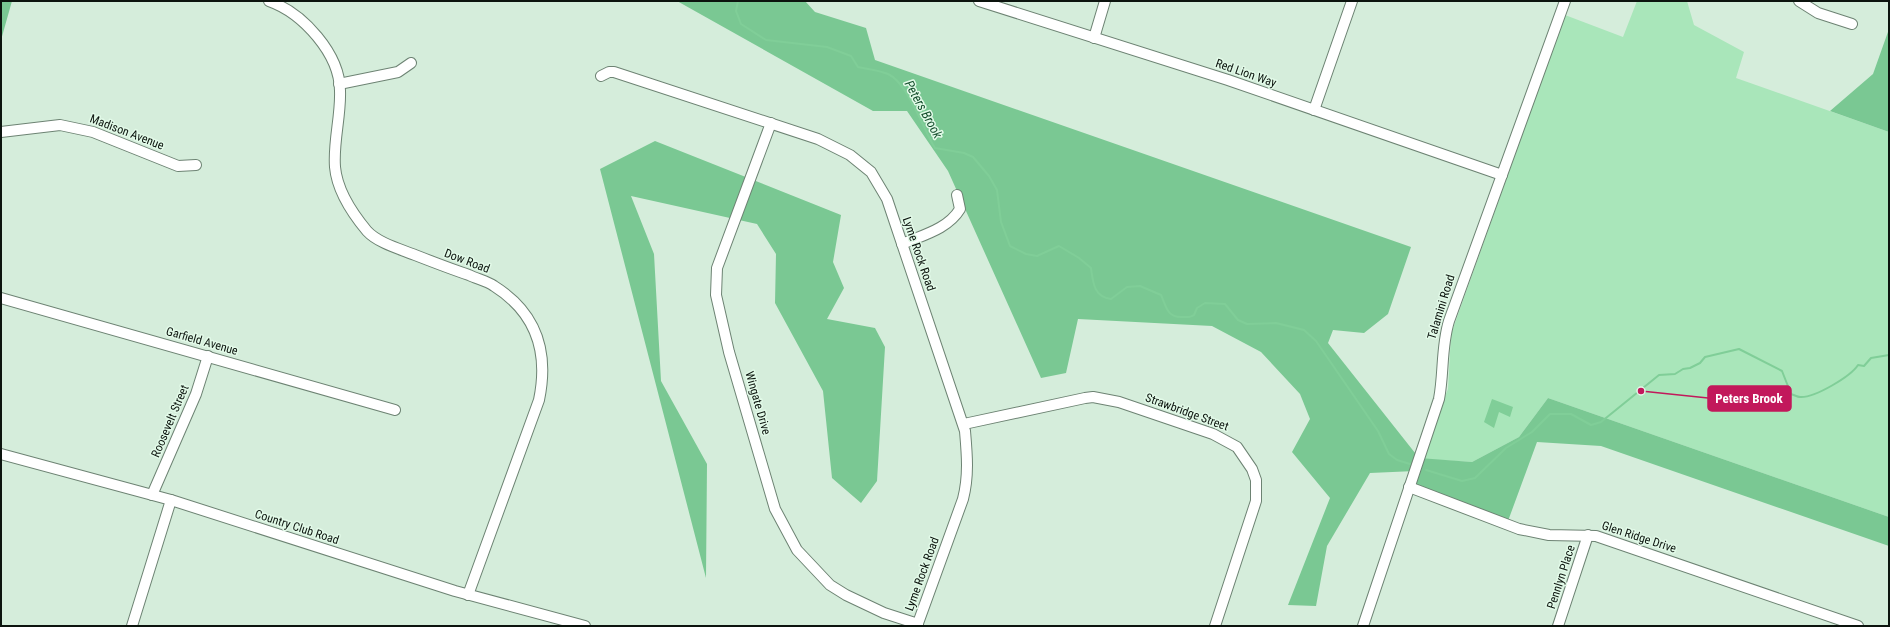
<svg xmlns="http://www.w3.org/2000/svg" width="1890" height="627" font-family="'Roboto Condensed',sans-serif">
<rect width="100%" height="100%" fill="#d5eddb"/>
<path fill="#a9e6ba" d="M 1637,1 L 1687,1 L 1694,25 L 1744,52 L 1736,78 L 1889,132 L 1889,517 L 1548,398 L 1519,437 L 1472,462 L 1419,459 L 1448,389 L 1451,334 L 1565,15 L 1623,37 Z"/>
<g fill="#7ac893">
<path d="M 1,1 L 12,1 L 1,40 Z"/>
<path d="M 677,1 L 805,1 L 815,12 L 866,28 L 875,60 L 1411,247 L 1388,314 L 1364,333 L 1333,330 L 1328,343 L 1419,458 L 1472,462 L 1519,437 L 1548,398 L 1889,517 L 1889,546 L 1601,446 L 1537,442 L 1508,521 L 1408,489 L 1415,471 L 1370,473 L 1327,546 L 1316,606 L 1288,605 L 1330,498 L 1292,452 L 1310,419 L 1300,394 L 1261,352 L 1212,326 L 1078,319 L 1066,373 L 1041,378 L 948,171 L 907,111 L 873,111 Z"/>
<path d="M 1889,29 L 1889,132 L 1830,111 L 1873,74 Z"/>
<path d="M 655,141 L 841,215 L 833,262 L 844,288 L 827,319 L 875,328 L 885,347 L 877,481 L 861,503 L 832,478 L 823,391 L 775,303 L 776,254 L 757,224 L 631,196 L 654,254 L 661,381 L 707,464 L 706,578 L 600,169 Z"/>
</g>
<path fill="#80ce98" d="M 1492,399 L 1513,407 L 1510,417 L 1499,412 L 1494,428 L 1484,422 Z"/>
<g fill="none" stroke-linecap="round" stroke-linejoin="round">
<g stroke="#80ce98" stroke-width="2">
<path d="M 738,1 L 736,11 L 741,24 L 766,40 L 827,47 L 851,56 L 858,67 C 867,69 879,70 888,74 C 908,83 923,129 935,148 L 964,153 L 973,157 L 989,176 L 997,190 L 1001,222 L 1010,246 L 1026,254 L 1037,256 L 1059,246 L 1079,258 L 1091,268 C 1093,283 1094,297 1111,299 L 1127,287 L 1140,286 L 1161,295 C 1166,306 1167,317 1181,317 C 1186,317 1190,318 1194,315 L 1197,308 L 1205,303 L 1225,304 L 1238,320 L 1247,324 L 1276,323 L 1304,330 L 1316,341 L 1378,431 L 1389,454 L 1397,460 L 1410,464"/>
<path d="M 1426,470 L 1462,481 L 1475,478 L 1506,448 L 1532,432 L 1550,414 L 1571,414 L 1591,425 L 1601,422 L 1659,375 L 1675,374 L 1683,369 L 1690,368 L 1700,363 L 1705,357 L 1739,349 L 1782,371 L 1791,394 C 1794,395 1798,397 1800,397 C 1815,398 1851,376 1858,365 L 1864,366 L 1871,358 L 1889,355"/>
</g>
<g stroke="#6d8373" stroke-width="12">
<g id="minor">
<path d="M 269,1 C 303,13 340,54 340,91 C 341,116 333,142 335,167 C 337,190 352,213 367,231 C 378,243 400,249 415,255 C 433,262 451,269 469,275 C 477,279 487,281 494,286 C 537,313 549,352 539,400 L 468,595"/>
<path d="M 979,1 L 1228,80 L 1502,175"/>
<path d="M 1799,1 L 1818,13 L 1852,24"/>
<path d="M 1094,38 L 1105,1"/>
<path d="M 601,76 L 609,72 L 614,72 L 818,139 L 850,155 L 871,172 L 887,199 L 965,431 C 967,454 969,476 963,499 L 917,626"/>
<path d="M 339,84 L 398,72 L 411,63"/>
<path d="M 1314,110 L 1352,1"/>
<path d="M 771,123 L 717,268 L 716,295 L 729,352 L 775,509 L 797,550 L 830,585 L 846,595 L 884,613 L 918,624"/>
<path d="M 1,132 L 60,125 L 93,132 L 178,166 L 196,165"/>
<path d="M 902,244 C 923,235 948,229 960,209 L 957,195"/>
<path d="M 1,298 L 395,410"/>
<path d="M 964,424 L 1085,398 L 1093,397 L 1119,402 L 1213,434 L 1237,447 L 1252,469 L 1256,480 L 1256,501 L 1215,626"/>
<path d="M 1,454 L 171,500 L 455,591 L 585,626"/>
<path d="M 1409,487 L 1519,529 L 1549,535 L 1596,536 L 1858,626"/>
<path d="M 152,495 L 196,394 L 208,356"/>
<path d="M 132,626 L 171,500"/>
<path d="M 1363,626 L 1439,399 C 1444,373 1441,347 1449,321 L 1565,1"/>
<path d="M 1558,626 L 1588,535"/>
</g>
</g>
<use href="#minor" stroke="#fff" stroke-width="10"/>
</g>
<g text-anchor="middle" stroke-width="3" stroke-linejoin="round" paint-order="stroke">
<g font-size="12" fill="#0c140e" stroke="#e2fae8">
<text transform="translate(1246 73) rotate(19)" y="4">Red Lion Way</text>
<text transform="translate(127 132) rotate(21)" y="4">Madison Avenue</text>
<text transform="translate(919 254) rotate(71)" y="4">Lyme Rock Road</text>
<text transform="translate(467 261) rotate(21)" y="4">Dow Road</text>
<text transform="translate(1441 307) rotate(-73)" y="4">Talamini Road</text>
<text transform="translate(202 341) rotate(16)" y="4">Garfield Avenue</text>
<text transform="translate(758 403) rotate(74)" y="4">Wingate Drive</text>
<text transform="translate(1187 412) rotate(20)" y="4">Strawbridge Street</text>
<text transform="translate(170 421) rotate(-67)" y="4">Roosevelt Street</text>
<text transform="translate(297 527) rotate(18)" y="4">Country Club Road</text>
<text transform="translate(1639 537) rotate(18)" y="4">Glen Ridge Drive</text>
<text transform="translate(922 574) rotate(-70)" y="4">Lyme Rock Road</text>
<text transform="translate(1561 577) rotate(-72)" y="4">Pennlyn Place</text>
</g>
<g font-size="13" font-style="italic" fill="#144e2c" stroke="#e2fae8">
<text transform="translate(924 109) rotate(61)" y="5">Peters Brook</text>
</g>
</g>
<path fill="none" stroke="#c2185b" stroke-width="1.5" d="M1641 391L1708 398"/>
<circle fill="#c2185b" stroke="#e2fae8" stroke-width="1.5" cx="1641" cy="391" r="4"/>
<rect fill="#c2185b" stroke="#c2185b" stroke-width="1.5" x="1708" y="386" width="83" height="25" rx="4"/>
<g font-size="13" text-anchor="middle" font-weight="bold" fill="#fff">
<text x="1749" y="403">Peters Brook</text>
</g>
<rect width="1890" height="627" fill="none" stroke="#0c140e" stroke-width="4"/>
</svg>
